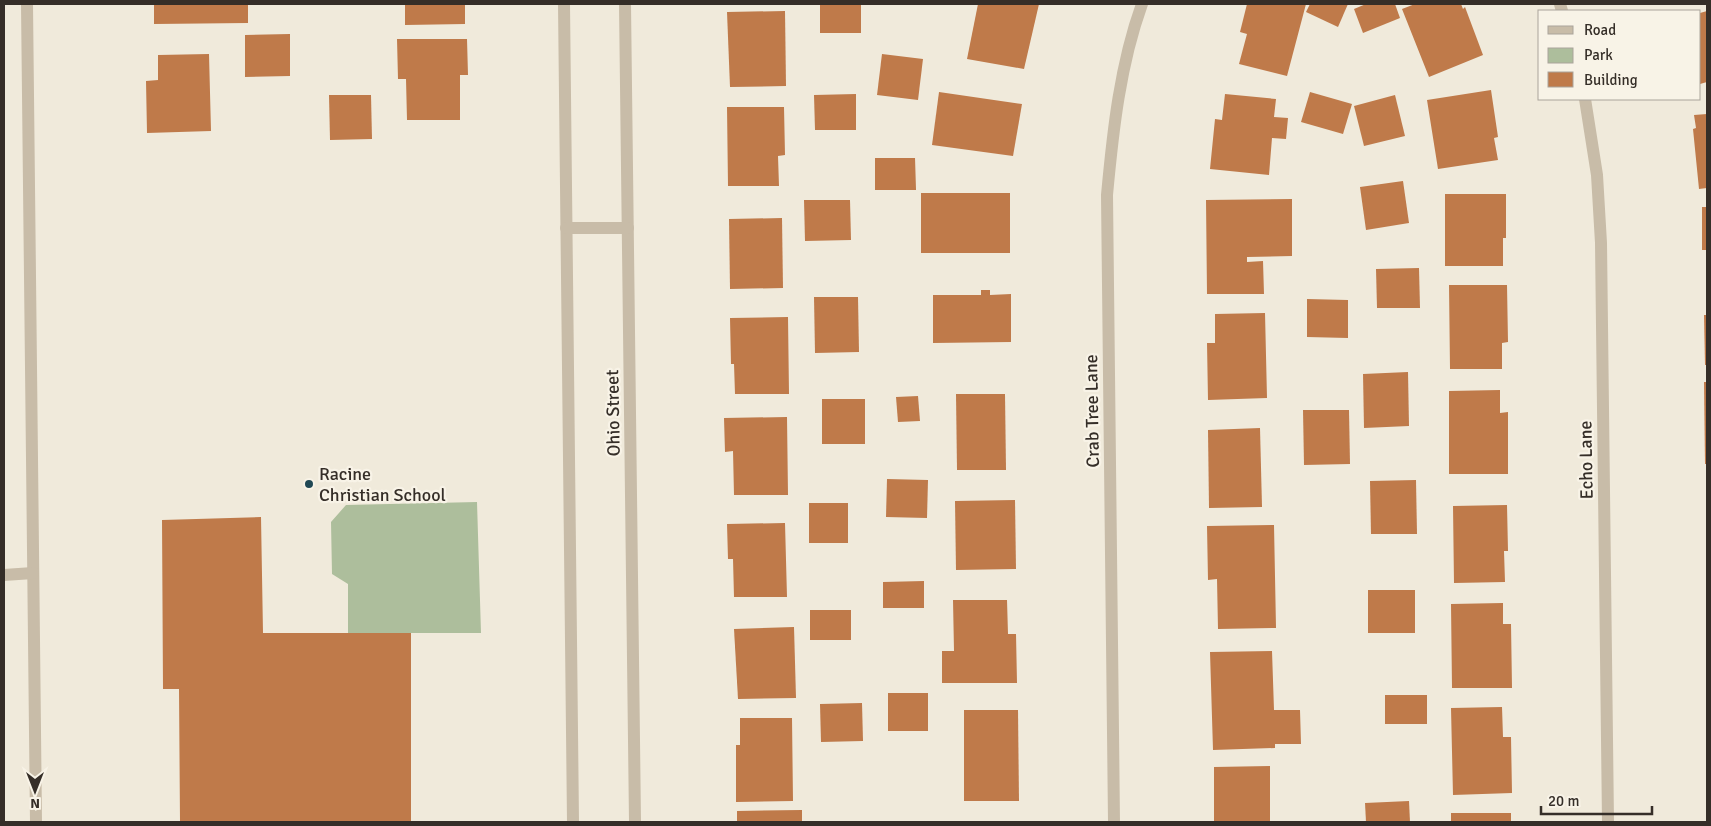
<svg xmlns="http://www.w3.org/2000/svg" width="1711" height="826" font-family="Signika,sans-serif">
<rect width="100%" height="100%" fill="#f0eadb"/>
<path fill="#adbe9c" d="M 477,502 L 481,633 L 348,633 L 348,584 L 332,574 L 331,522 L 346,505 Z"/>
<g fill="#bf7a4a">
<path d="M 154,4 L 248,4 L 248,23 L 154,24 Z"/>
<path d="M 405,4 L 465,4 L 465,24 L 405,25 Z"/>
<rect x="820" y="4" width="41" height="29"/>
<path d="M 978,4 L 1039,4 L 1024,69 L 967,59 Z"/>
<path d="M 1247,4 L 1306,4 L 1287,76 L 1239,64 L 1247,34 L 1240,32 Z"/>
<path d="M 1310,4 L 1348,4 L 1338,27 L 1306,12 Z"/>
<path d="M 1366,4 L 1395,4 L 1400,18 L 1363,33 L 1354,9 Z"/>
<path d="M 1415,4 L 1461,4 L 1463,9 L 1465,7 L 1483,55 L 1429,77 L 1402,9 Z"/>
<path d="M 785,11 L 786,86 L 730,87 L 727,12 Z"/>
<path d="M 1707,11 L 1707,82 L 1700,84 L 1700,13 Z"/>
<path d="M 290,34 L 290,76 L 245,77 L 245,35 Z"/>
<path d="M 397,39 L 467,39 L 468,75 L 460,75 L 460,120 L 407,120 L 406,79 L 398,79 Z"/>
<path d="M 209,54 L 211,131 L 147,133 L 146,81 L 158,80 L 158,55 Z"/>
<path d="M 882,54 L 923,59 L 918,100 L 877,95 Z"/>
<path d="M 1491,90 L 1498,137 L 1494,138 L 1498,160 L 1438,169 L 1427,100 Z"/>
<path d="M 939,92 L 1022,104 L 1013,156 L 932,145 Z"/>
<path d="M 1310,92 L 1352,104 L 1343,134 L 1301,122 Z"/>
<path d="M 856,94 L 856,130 L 815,130 L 814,95 Z"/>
<path d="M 1225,94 L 1276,99 L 1274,117 L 1288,118 L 1286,139 L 1272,138 L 1269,175 L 1210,169 L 1215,119 L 1222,120 Z"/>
<path d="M 329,95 L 371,95 L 372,139 L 330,140 Z"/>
<path d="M 1395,95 L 1405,136 L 1364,146 L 1354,106 Z"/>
<path d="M 727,107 L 784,107 L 785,155 L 778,156 L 779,186 L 728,186 Z"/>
<path d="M 1707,114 L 1707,188 L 1699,189 L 1693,129 L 1696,128 L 1694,115 Z"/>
<path d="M 875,158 L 915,158 L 916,190 L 875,190 Z"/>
<path d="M 1403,181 L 1409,223 L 1366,230 L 1360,187 Z"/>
<rect x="921" y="193" width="89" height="60"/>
<path d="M 1445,194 L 1506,194 L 1506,238 L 1503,238 L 1503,266 L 1445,266 Z"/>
<path d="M 1292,199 L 1292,256 L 1247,257 L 1247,262 L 1263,261 L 1264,294 L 1207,294 L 1206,200 Z"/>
<path d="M 804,200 L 850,200 L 851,240 L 805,241 Z"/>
<rect x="1702" y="207" width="5" height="43"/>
<path d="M 782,218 L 783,288 L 730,289 L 729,219 Z"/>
<path d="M 1419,268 L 1420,308 L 1377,308 L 1376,269 Z"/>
<path d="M 1449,285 L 1507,285 L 1508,342 L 1502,343 L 1502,369 L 1450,369 Z"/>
<path d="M 981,290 L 990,290 L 990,295 L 1011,294 L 1011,342 L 933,343 L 933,295 L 981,295 Z"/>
<path d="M 814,297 L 858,297 L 859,352 L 815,353 Z"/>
<path d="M 1307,299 L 1348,300 L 1348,338 L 1307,337 Z"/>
<path d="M 1265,313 L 1267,398 L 1208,400 L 1207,343 L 1215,343 L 1215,314 Z"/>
<path d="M 1704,315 L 1707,315 L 1707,365 L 1705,365 Z"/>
<path d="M 788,317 L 789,394 L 735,394 L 734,364 L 731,364 L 730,318 Z"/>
<path d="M 1408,372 L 1409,426 L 1364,428 L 1363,374 Z"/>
<path d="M 1704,382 L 1707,382 L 1707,464 L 1705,464 Z"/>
<path d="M 1500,390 L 1500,413 L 1508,412 L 1508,474 L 1449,474 L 1449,391 Z"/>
<path d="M 956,394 L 1005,394 L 1006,470 L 957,470 Z"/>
<path d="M 918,396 L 920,421 L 898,422 L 896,397 Z"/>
<rect x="822" y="399" width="43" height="45"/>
<path d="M 1303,410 L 1349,410 L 1350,464 L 1304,465 Z"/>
<path d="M 787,417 L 788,495 L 734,495 L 733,451 L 725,452 L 724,418 Z"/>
<path d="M 1260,428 L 1262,507 L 1209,508 L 1208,430 Z"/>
<path d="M 887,479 L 928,480 L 927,518 L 886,517 Z"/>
<path d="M 1416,480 L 1417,534 L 1371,534 L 1370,481 Z"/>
<path d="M 1015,500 L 1016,569 L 956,570 L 955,501 Z"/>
<rect x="809" y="503" width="39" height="40"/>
<path d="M 1507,505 L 1508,551 L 1504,551 L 1505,582 L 1454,583 L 1453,506 Z"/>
<path d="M 261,517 L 263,633 L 411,633 L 411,822 L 180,822 L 179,689 L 163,689 L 162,520 Z"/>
<path d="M 785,523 L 787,597 L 734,597 L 733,559 L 728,559 L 727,524 Z"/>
<path d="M 1274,525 L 1276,628 L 1218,629 L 1217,579 L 1208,580 L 1207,526 Z"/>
<path d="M 924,581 L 924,608 L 883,608 L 883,582 Z"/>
<rect x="1368" y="590" width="47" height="43"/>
<path d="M 953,600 L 1007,600 L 1008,634 L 1016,634 L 1017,683 L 942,683 L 942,651 L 954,651 Z"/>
<path d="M 1503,603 L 1503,624 L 1511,624 L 1512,688 L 1452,688 L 1451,604 Z"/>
<rect x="810" y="610" width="41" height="30"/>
<path d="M 794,627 L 796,698 L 738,699 L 734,629 Z"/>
<path d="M 1272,651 L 1274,710 L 1300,710 L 1301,744 L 1275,744 L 1275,748 L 1213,750 L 1210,652 Z"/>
<rect x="888" y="693" width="40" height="38"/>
<rect x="1385" y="695" width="42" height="29"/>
<path d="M 862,703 L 863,741 L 821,742 L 820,704 Z"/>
<path d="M 1502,707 L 1503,737 L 1511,737 L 1512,793 L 1453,795 L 1451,708 Z"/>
<path d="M 964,710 L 1018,710 L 1019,801 L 964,801 Z"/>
<path d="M 740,718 L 792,718 L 793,801 L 736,802 L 736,745 L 740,745 Z"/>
<path d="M 1270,766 L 1270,822 L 1214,822 L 1214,767 Z"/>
<path d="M 1409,801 L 1410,822 L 1366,822 L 1365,803 Z"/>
<path d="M 802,810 L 802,822 L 737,822 L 737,811 Z"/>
<rect x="1451" y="813" width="60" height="9"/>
</g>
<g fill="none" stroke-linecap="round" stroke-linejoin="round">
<g stroke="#c8bca8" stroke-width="12">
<path d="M 27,4 L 36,822"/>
<path d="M 564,4 L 573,822"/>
<path d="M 625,4 L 635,822"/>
<path d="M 1560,4 L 1562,11"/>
<path d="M 1585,99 L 1597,175 L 1601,243 L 1608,822"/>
<path d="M 566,228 L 628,228"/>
<path d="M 4,575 L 33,573"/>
<path d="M 1114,822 L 1107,195 C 1113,130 1120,65 1142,4"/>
</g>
</g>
<circle fill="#204854" stroke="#f8f3e7" stroke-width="2" cx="309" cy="484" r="5"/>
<g text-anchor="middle" stroke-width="4.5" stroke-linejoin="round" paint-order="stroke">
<g font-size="18" fill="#352e28" stroke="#f8f3e7">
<text transform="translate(1092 411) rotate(-91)" y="6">Crab Tree Lane</text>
<text transform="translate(613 413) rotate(-91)" y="6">Ohio Street</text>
<text transform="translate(1586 460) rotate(-91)" y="6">Echo Lane</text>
</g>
<g font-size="18" fill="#352e28" stroke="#f8f3e7" text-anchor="start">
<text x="319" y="480">Racine<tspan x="319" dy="21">Christian School</tspan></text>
</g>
</g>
<rect width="1711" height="826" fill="none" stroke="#352e28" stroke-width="10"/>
<rect x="1538" y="10" width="162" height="90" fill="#f8f3e7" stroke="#aaa49b"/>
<rect x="1548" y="26" width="25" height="8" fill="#c8bca8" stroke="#aaa49b"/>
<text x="1584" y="35" font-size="15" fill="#352e28">Road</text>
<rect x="1548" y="48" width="25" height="15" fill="#adbe9c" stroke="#aaa49b"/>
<text x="1584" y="60" font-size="15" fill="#352e28">Park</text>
<rect x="1548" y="72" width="25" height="15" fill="#bf7a4a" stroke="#aaa49b"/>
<text x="1584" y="85" font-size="15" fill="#352e28">Building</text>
<g transform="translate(35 791) rotate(180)" stroke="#f8f3e7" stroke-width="4" paint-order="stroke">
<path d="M0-4L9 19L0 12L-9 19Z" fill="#352e28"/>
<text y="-8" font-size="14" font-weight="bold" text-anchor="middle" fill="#352e28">N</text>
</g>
<path d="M1541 806v8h111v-8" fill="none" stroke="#352e28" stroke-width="2.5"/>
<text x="1548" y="806" font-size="15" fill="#352e28" stroke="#f8f3e7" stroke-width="4" paint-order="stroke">20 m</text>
</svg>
